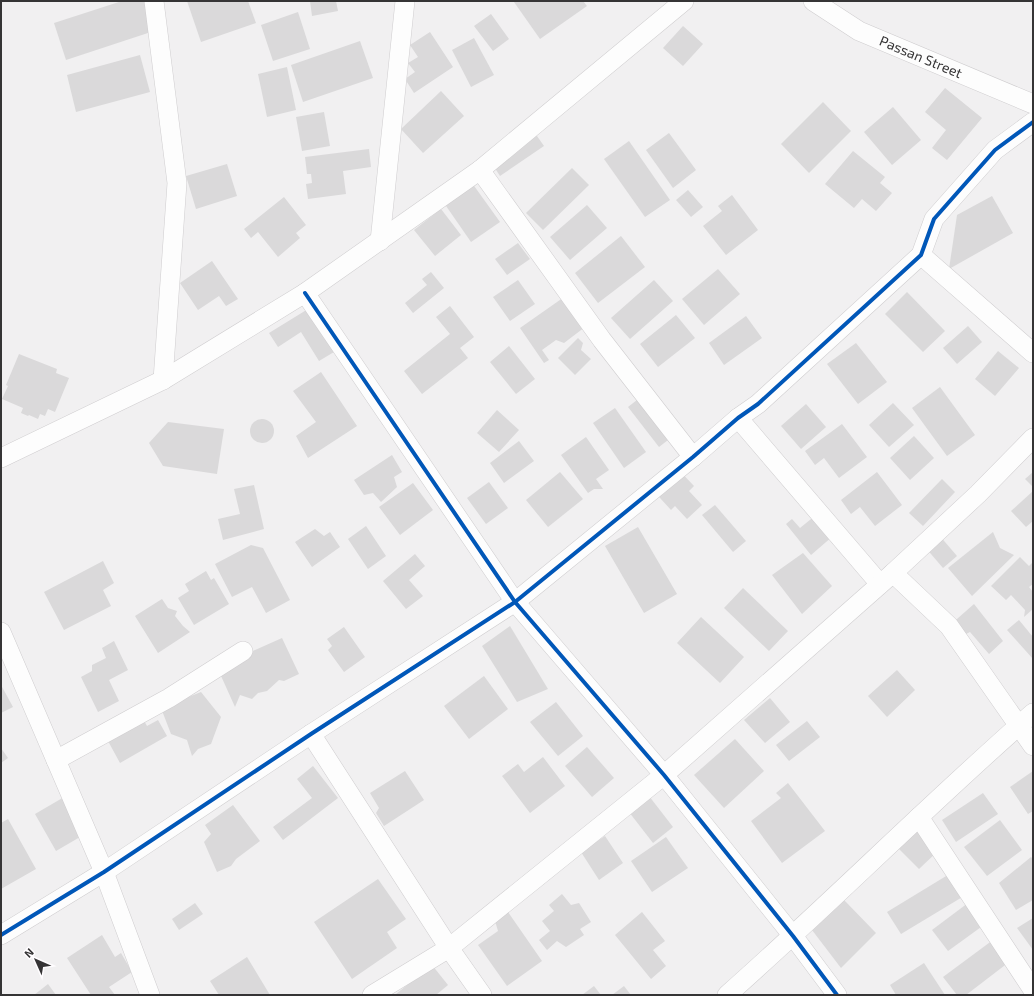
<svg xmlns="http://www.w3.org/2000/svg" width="1034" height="996" font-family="'Exo 2',sans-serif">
<rect width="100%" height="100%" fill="#f1f0f1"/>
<g fill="#dad9da">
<path d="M 122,1 L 144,1 L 154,31 L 66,60 L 54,23 Z"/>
<path d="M 187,1 L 248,1 L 256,23 L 201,42 Z"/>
<path d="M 310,1 L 336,1 L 338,11 L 312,16 Z"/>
<path d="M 516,1 L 583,1 L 587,6 L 540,39 L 514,2 Z"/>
<path d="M 298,12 L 310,49 L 273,61 L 261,25 Z"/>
<path d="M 491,14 L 509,39 L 493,51 L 474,26 Z"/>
<path d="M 683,26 L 703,44 L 683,66 L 663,48 Z"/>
<path d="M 430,32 L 453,67 L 414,93 L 405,79 L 415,72 L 408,63 L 418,57 L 410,45 Z"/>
<path d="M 474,38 L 494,75 L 471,87 L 452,50 Z"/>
<path d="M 360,41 L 373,78 L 303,102 L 291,65 Z"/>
<path d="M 140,55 L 150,92 L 76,112 L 67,75 Z"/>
<path d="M 287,67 L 296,110 L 267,117 L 258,74 Z"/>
<path d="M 945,88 L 982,118 L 947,160 L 932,148 L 946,130 L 925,112 Z"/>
<path d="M 441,91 L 464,116 L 423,153 L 401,129 Z"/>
<path d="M 823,102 L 851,131 L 809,173 L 781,144 Z"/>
<path d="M 893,107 L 921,140 L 892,165 L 864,132 Z"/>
<path d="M 324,112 L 330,146 L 302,151 L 296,117 Z"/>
<path d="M 530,126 L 544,146 L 500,176 L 487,156 Z"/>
<path d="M 669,133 L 696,170 L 673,188 L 646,150 Z"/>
<path d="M 629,141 L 670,200 L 645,217 L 604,159 Z"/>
<path d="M 369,149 L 371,167 L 343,171 L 346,194 L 308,199 L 306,184 L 312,183 L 311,174 L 307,174 L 305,157 Z"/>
<path d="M 853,151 L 885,177 L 880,183 L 892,193 L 876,211 L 862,199 L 854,208 L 825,184 Z"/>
<path d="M 227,164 L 237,196 L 196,209 L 186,176 Z"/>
<path d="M 572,168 L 589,185 L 543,230 L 526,213 Z"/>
<path d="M 472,183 L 500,222 L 471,242 L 444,203 Z"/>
<path d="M 688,190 L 703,207 L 691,217 L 676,200 Z"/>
<path d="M 732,195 L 758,230 L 726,255 L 703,226 L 722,211 L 718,206 Z"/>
<path d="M 992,196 L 1013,233 L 949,269 L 957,215 Z"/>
<path d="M 284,197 L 306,225 L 296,233 L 300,238 L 278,257 L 258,232 L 251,238 L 244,229 Z"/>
<path d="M 587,205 L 607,228 L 570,260 L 550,237 Z"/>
<path d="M 441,209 L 461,235 L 435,256 L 414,230 Z"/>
<path d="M 621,236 L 645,267 L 598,303 L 575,273 Z"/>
<path d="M 518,243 L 530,259 L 507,275 L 495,259 Z"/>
<path d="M 212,261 L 238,299 L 226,306 L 219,296 L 198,310 L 180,283 Z"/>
<path d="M 718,269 L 740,294 L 704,325 L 682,299 Z"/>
<path d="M 431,272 L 444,288 L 413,313 L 405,303 L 427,285 L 422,279 Z"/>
<path d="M 518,280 L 535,304 L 510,321 L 493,297 Z"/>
<path d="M 654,280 L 673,301 L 630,339 L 611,318 Z"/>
<path d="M 907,292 L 945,331 L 923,352 L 885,314 Z"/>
<path d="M 567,295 L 589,324 L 564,343 L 556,340 L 542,350 L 549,360 L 544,363 L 520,328 Z"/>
<path d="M 450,306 L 474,337 L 460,348 L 468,358 L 422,394 L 404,371 L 450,334 L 436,317 Z"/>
<path d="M 308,309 L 334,352 L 319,361 L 301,332 L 278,347 L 269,333 Z"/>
<path d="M 676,315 L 695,338 L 658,367 L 640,344 Z"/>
<path d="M 746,316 L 762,338 L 724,365 L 709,343 Z"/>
<path d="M 968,326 L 982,342 L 957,364 L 943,348 Z"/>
<path d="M 578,338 L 583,343 L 581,350 L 591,359 L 575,375 L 558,358 Z"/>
<path d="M 856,343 L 887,382 L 858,404 L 827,364 Z"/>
<path d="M 509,346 L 535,379 L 516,394 L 490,362 Z"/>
<path d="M 998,351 L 1019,368 L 995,396 L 975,379 Z"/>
<path d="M 19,354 L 57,369 L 56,373 L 69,378 L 55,412 L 48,409 L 45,416 L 40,414 L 38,419 L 29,415 L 28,416 L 21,413 L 23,408 L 2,399 L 8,386 L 6,385 Z"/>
<path d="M 321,372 L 357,426 L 308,458 L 296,436 L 316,422 L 293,391 Z"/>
<path d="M 940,387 L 975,435 L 947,456 L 912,408 Z"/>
<path d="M 637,400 L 668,440 L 659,447 L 628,407 Z"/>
<path d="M 893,403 L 914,425 L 889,447 L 869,425 Z"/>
<path d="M 806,404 L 826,427 L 801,449 L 781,426 Z"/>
<path d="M 615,408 L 646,452 L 624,468 L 593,423 Z"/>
<path d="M 497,410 L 519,430 L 499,452 L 477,433 Z"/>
<circle cx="262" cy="431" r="12"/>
<path d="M 168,422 L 224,429 L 217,474 L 163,466 L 149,443 Z"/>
<path d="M 842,424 L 867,457 L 839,478 L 824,458 L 815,465 L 805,451 Z"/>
<path d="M 914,436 L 934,458 L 910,480 L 890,458 Z"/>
<path d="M 586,437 L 609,470 L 596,479 L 603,489 L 594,489 L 588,493 L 561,455 Z"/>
<path d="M 519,441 L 534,461 L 504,483 L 490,463 Z"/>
<path d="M 392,455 L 402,472 L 394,477 L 397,487 L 381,502 L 373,493 L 364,495 L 354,480 Z"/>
<path d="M 674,465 L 694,486 L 689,491 L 702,505 L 687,519 L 675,506 L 671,510 L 650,487 Z"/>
<path d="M 560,472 L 583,499 L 548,527 L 526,500 Z"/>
<path d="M 877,472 L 902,505 L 875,526 L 860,507 L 851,514 L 841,500 Z"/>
<path d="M 1033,472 L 1033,487 L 1025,479 Z"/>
<path d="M 942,479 L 955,492 L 923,526 L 909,513 Z"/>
<path d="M 489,482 L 508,508 L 486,524 L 467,498 Z"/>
<path d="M 413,483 L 433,510 L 400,535 L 379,507 Z"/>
<path d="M 254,485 L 264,529 L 223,540 L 218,519 L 240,514 L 234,489 Z"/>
<path d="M 1033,491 L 1033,521 L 1026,527 L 1011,511 Z"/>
<path d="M 715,505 L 746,541 L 733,552 L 702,515 Z"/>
<path d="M 816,515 L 833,536 L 811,555 L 786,524 L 792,519 L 800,528 Z"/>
<path d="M 366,526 L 386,556 L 368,569 L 348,539 Z"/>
<path d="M 638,527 L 677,594 L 644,613 L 605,546 Z"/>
<path d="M 315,529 L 324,536 L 330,532 L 340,547 L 312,567 L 295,542 Z"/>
<path d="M 993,532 L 1000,548 L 1014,555 L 972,596 L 948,568 Z"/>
<path d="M 939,535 L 957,556 L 943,568 L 925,547 Z"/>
<path d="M 251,545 L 263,548 L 290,600 L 266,613 L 252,587 L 232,597 L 215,564 Z"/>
<path d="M 803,553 L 832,586 L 802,614 L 772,575 Z"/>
<path d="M 415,554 L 425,566 L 409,580 L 423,596 L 406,609 L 383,581 Z"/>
<path d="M 1020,557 L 1029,566 L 1033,562 L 1033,584 L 1029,587 L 1033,592 L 1033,609 L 1024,617 L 1025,610 L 1011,595 L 1006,600 L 991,586 Z"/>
<path d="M 103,561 L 114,583 L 103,590 L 111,606 L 64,630 L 44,592 Z"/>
<path d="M 206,571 L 211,580 L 214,578 L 229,604 L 194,625 L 178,598 L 189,591 L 185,584 Z"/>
<path d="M 743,588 L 788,631 L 769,651 L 724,608 Z"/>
<path d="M 162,599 L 168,608 L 177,611 L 175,616 L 183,626 L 190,632 L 158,653 L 135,616 Z"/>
<path d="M 974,604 L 1003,641 L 989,654 L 970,632 L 960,637 L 949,626 Z"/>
<path d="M 701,617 L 744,657 L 720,683 L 677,643 Z"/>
<path d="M 1019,620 L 1033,637 L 1033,659 L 1007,630 Z"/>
<path d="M 510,626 L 548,689 L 517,702 L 482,646 Z"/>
<path d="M 344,627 L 365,657 L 344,672 L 328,650 L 332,646 L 327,639 Z"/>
<path d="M 282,638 L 299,674 L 284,681 L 279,680 L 267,691 L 258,693 L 252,699 L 240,695 L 235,707 L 217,667 Z"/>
<path d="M 114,641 L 128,670 L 109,680 L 119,701 L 98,712 L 81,677 L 92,671 L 92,665 L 106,658 L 102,648 Z"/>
<path d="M 897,670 L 915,690 L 887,717 L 868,696 Z"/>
<path d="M 484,676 L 508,709 L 469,739 L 444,706 Z"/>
<path d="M 1,685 L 13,707 L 1,713 Z"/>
<path d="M 201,692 L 221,717 L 211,744 L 198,749 L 192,756 L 187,740 L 171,734 L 161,708 Z"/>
<path d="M 770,698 L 790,722 L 765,743 L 744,720 Z"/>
<path d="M 556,702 L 583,736 L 558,756 L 530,722 Z"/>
<path d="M 138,710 L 147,726 L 158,720 L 167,736 L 120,763 L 102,730 Z"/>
<path d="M 807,721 L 820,737 L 789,761 L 776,745 Z"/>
<path d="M 735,739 L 764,771 L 724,808 L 694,775 Z"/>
<path d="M 587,747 L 614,778 L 592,797 L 565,766 Z"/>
<path d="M 1,748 L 8,758 L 1,763 Z"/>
<path d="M 543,757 L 565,786 L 530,813 L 502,776 L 518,764 L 524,772 Z"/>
<path d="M 313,766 L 338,798 L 283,840 L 273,827 L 312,798 L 297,779 Z"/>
<path d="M 405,771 L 424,800 L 384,826 L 376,813 L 379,808 L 370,793 Z"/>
<path d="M 1033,771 L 1033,811 L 1028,814 L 1010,787 Z"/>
<path d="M 788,783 L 825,831 L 782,863 L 751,821 L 781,798 L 776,793 Z"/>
<path d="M 71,793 L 92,830 L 56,851 L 35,814 Z"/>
<path d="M 983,793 L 998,814 L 956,842 L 942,820 Z"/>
<path d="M 649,796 L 673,827 L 653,843 L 629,812 Z"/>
<path d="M 233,805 L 260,841 L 236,859 L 231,866 L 217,872 L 204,842 L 211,834 L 205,825 Z"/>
<path d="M 8,819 L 36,869 L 1,889 L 1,823 Z"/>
<path d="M 1000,820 L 1022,850 L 987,876 L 964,847 Z"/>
<path d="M 913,823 L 939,850 L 919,869 L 893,843 Z"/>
<path d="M 605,836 L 623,863 L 599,880 L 581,852 Z"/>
<path d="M 666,837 L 688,868 L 652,892 L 631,861 Z"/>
<path d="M 1031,857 L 1033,859 L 1033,900 L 1016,910 L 999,883 Z"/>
<path d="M 956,870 L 969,893 L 901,934 L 887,912 Z"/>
<path d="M 378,879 L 406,919 L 387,932 L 397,948 L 352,979 L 314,922 Z"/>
<path d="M 562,894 L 571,905 L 579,903 L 591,922 L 580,929 L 584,935 L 566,947 L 557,941 L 547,950 L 539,940 L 550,931 L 542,921 L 554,911 L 549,905 Z"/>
<path d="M 844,900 L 876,933 L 841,968 L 812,930 Z"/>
<path d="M 972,900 L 988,922 L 948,951 L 932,930 Z"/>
<path d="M 195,903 L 203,914 L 179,930 L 172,919 Z"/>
<path d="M 508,912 L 542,961 L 507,986 L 478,945 L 498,931 L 495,921 Z"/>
<path d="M 642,912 L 665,941 L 653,950 L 666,966 L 651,979 L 615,935 Z"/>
<path d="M 1033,918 L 1033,950 L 1017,928 Z"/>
<path d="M 102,935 L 115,957 L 121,953 L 132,972 L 109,987 L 115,995 L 91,995 L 67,958 Z"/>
<path d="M 997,937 L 1013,959 L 966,995 L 957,995 L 943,977 Z"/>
<path d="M 247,957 L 270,995 L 219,995 L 210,981 Z"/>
<path d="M 924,963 L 945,995 L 896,995 L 890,985 Z"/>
<path d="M 432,965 L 448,985 L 436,995 L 398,995 L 396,994 Z"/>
<path d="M 48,984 L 56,995 L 34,995 Z"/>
<path d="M 594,986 L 601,995 L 582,995 Z"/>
<path d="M 624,986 L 631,995 L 612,995 Z"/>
</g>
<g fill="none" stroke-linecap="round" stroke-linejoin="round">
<g stroke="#cfcdcf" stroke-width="20">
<g id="minor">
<path d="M 154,1 L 177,183 L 163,380"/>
<path id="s1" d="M 813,1 L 859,31 L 1033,104"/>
<path d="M 480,170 L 602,340 L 693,457"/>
<path d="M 380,241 L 405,1"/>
<path d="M 921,255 L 1033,353"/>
<path d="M 305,293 L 515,602 L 664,775 L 793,936 L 837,995"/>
<path d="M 738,418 L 880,584"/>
<path d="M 1,458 L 163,380 L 305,293 L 480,170 L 684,1"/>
<path d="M 893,573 L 949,626 L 1033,746"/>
<path d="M 1,632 L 104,872 L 150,995"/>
<path d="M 311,734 L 449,948 L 482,995"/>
<path d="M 56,760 L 169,698 L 243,651"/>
<path d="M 919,817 L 1033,990"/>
<path d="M 1,935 L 104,872 L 311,734 L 515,602 L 693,457 L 738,418 L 758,404 L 921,255 L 934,219 L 995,150 L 1033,122"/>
<path d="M 372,995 L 449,948 L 664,775 L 893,573 L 978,494 L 1033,438"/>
<path d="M 727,995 C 831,903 929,804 1033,713"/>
</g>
</g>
<use href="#minor" stroke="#fdfdfd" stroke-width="19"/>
<g stroke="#fffdff" stroke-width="6">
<g id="cycleway">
<path d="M 305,293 L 515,602 L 664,775 L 793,936 L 837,995"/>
<path d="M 1,935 L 104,872 L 311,734 L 515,602 L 693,457 L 738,418 L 758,404 L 921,255 L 934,219 L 995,150 L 1033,122"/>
</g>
</g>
<use href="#cycleway" stroke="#0057b8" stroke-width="4"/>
</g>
<g text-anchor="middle" stroke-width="3" stroke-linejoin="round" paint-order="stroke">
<g font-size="14" fill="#353435" stroke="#fffdff">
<text dy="5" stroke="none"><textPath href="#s1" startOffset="122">Passan Street</textPath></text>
</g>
</g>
<rect width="1034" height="996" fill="none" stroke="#353435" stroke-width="4"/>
<g transform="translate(36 960) rotate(315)" stroke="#fffdff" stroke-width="3" paint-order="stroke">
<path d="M0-3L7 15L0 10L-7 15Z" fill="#353435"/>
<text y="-6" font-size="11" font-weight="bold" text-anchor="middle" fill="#353435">N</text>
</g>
</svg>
